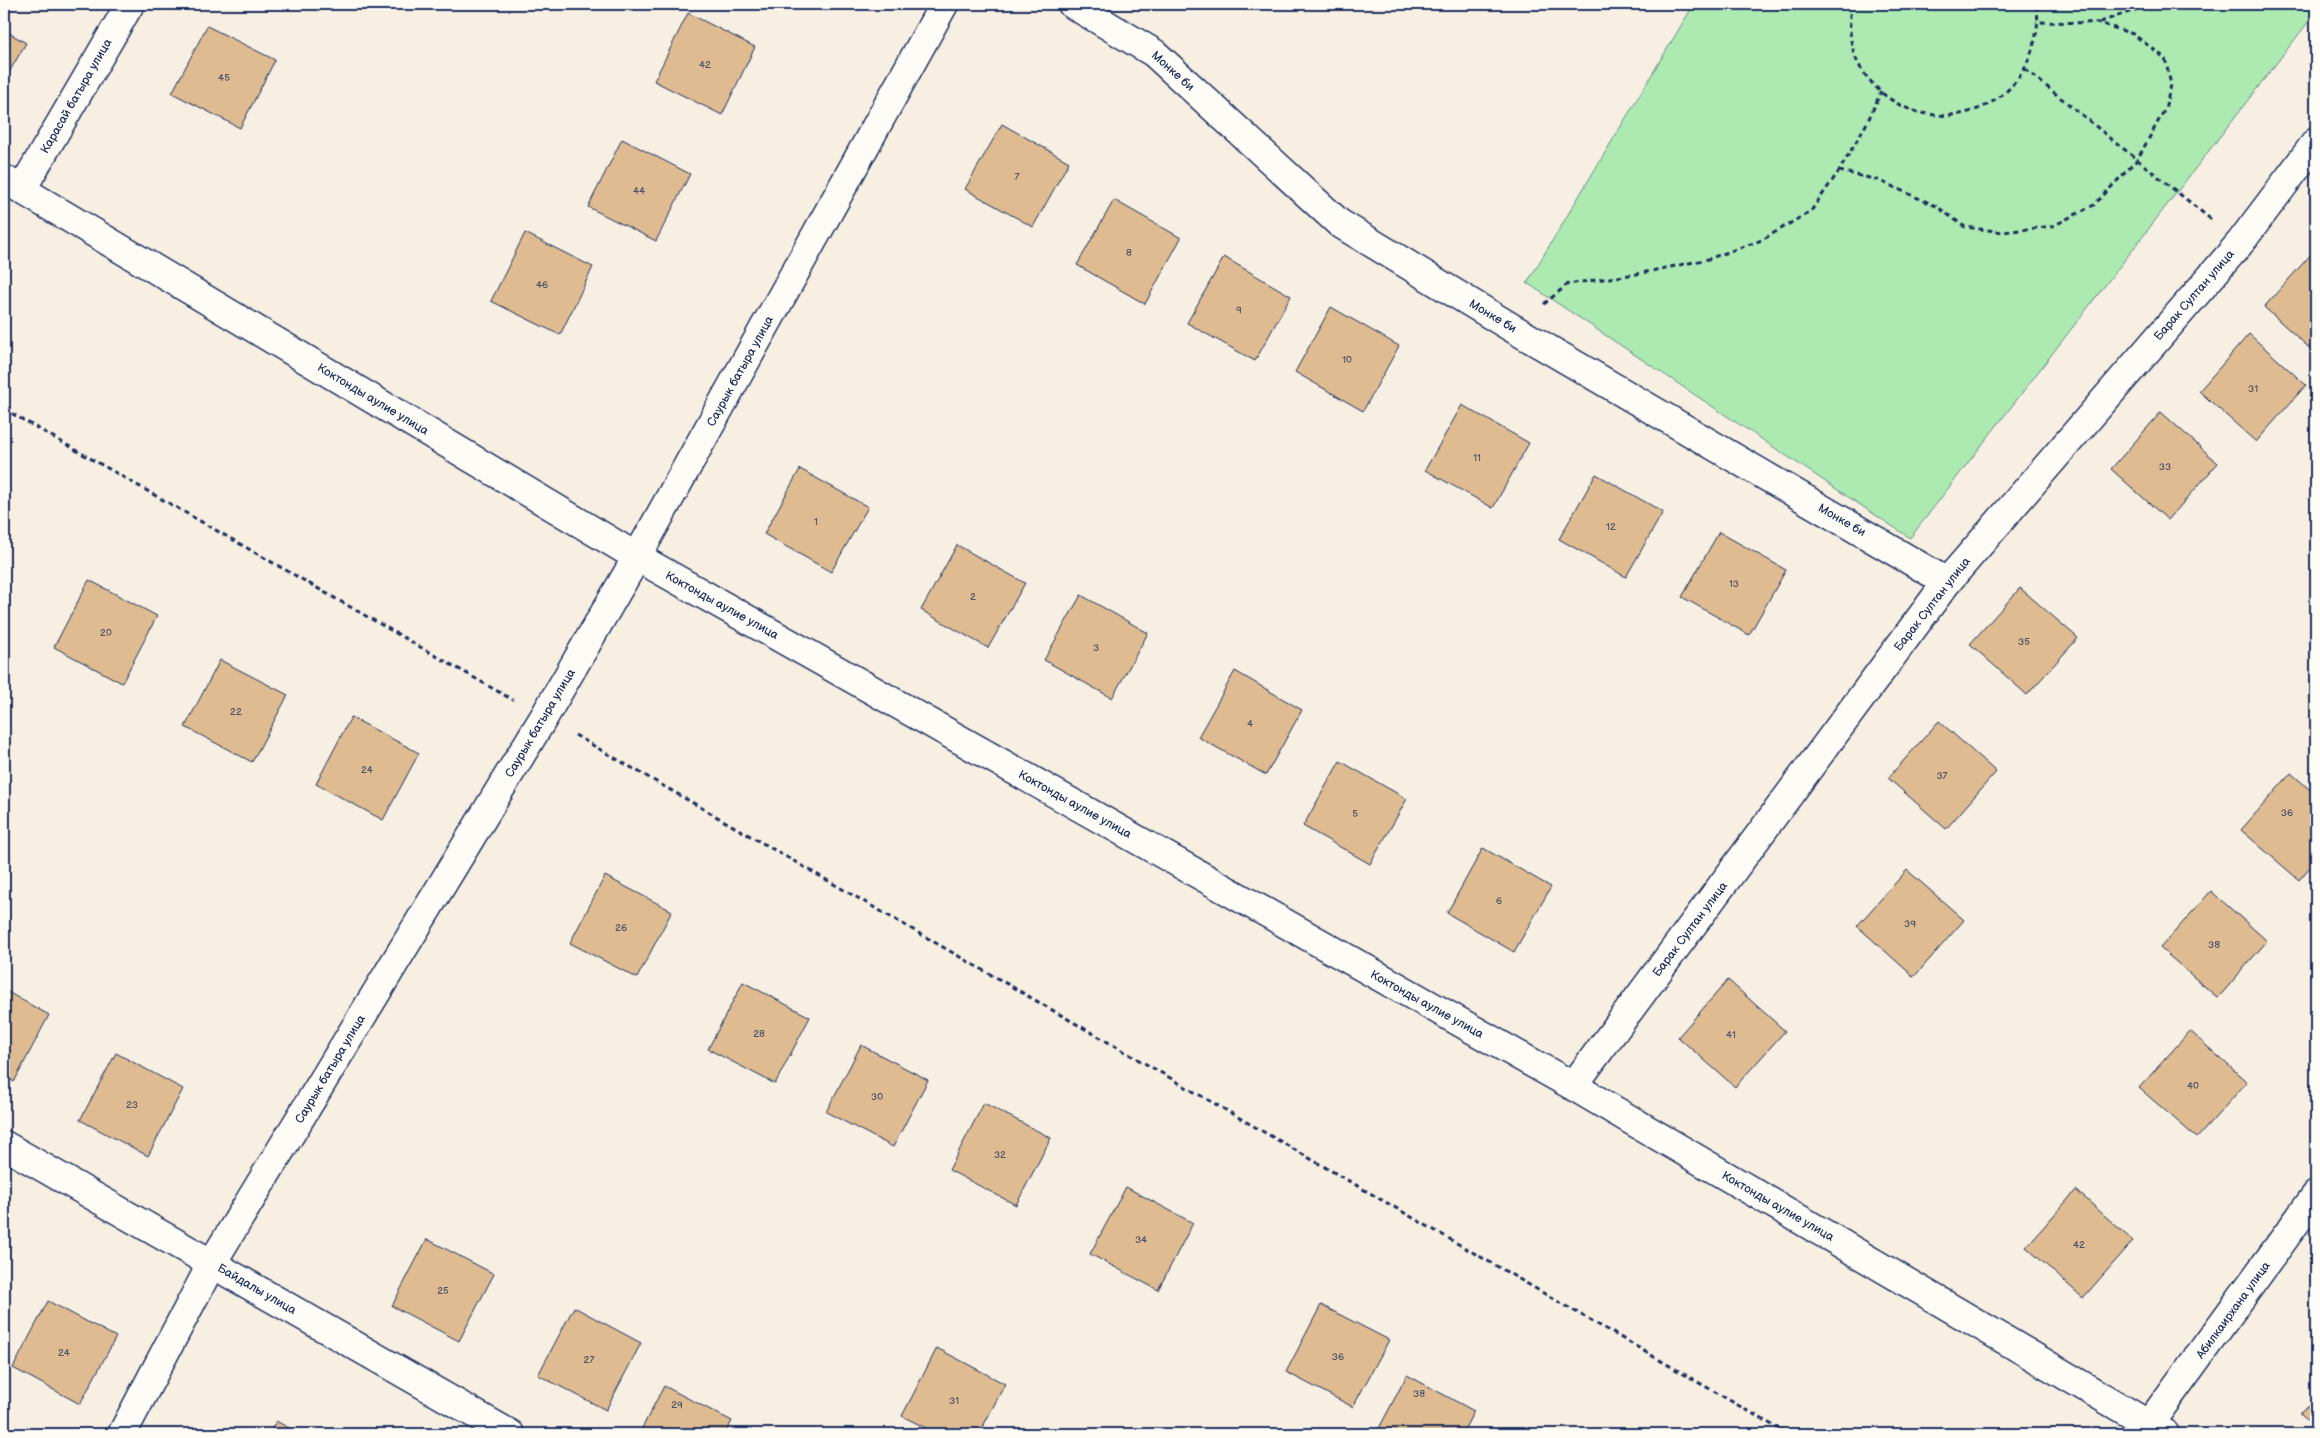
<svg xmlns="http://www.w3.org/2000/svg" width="2320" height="1438" font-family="'Balsamiq Sans',sans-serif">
<rect width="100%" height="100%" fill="#f7efe2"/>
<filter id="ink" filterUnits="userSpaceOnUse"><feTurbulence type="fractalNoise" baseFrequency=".02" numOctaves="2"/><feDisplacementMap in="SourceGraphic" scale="10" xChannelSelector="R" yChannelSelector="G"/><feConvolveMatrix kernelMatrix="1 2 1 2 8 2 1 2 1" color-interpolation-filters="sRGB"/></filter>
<g filter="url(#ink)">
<path fill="#adeab1" stroke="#648c88" d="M 1694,4 L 2316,4 L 2316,12 L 1910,538 L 1527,283 Z"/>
<g fill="#debb90" stroke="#1b2f5e">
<path d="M 688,13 L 755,47 L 722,115 L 654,81 Z"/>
<path d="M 207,26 L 275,60 L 240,128 L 172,93 Z"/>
<path d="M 4,30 L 26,43 L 4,81 Z"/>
<path d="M 1002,124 L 1069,162 L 1033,227 L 965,189 Z"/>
<path d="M 622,139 L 690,174 L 656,241 L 588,207 Z"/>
<path d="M 1114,200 L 1181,238 L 1145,304 L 1077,265 Z"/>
<path d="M 525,233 L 593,267 L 560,335 L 491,301 Z"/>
<path d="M 2314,251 L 2316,253 L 2316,354 L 2264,307 Z"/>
<path d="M 1224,257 L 1291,296 L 1255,361 L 1187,323 Z"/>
<path d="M 1331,307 L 1399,346 L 1363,411 L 1295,372 Z"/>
<path d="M 2249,334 L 2306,385 L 2256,442 L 2199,391 Z"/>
<path d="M 1462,405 L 1529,443 L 1493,508 L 1425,470 Z"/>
<path d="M 2161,412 L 2218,463 L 2168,520 L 2111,469 Z"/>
<path d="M 800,469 L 868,507 L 831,572 L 764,534 Z"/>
<path d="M 1596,474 L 1663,512 L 1626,577 L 1559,539 Z"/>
<path d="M 1719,532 L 1786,570 L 1749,635 L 1682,597 Z"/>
<path d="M 957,545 L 1025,583 L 988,648 L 921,610 Z"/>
<path d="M 89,580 L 157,616 L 122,683 L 54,647 Z"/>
<path d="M 2020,588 L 2078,638 L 2027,695 L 1970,644 Z"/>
<path d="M 1081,595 L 1148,633 L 1112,698 L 1044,660 Z"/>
<path d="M 220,660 L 288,695 L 252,762 L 185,727 Z"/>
<path d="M 1235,671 L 1302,710 L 1266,775 L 1198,737 Z"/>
<path d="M 351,717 L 419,753 L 383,820 L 316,784 Z"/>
<path d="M 1939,721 L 1996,772 L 1946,829 L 1888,778 Z"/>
<path d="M 1340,761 L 1407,799 L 1370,864 L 1303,826 Z"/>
<path d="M 2291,773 L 2316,795 L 2316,860 L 2299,880 L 2241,830 Z"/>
<path d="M 1483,848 L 1551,887 L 1514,952 L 1447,913 Z"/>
<path d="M 1907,870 L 1964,920 L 1914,977 L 1857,926 Z"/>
<path d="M 605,876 L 672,911 L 637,978 L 570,943 Z"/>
<path d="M 2211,891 L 2267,941 L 2218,998 L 2160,948 Z"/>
<path d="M 1728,980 L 1785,1031 L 1735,1087 L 1678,1037 Z"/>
<path d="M 743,982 L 810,1017 L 775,1084 L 708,1049 Z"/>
<path d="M 4,990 L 49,1015 L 14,1082 L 4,1076 Z"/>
<path d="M 2190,1031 L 2247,1082 L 2197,1138 L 2139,1088 Z"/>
<path d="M 861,1045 L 928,1080 L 893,1147 L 826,1112 Z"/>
<path d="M 116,1053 L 183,1089 L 148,1156 L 80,1120 Z"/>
<path d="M 984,1103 L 1051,1138 L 1016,1205 L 949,1170 Z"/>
<path d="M 1126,1187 L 1193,1223 L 1158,1290 L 1090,1254 Z"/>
<path d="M 2076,1190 L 2133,1241 L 2083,1298 L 2026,1247 Z"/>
<path d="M 427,1239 L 494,1274 L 459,1341 L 392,1306 Z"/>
<path d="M 48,1301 L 116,1337 L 80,1404 L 13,1368 Z"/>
<path d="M 1321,1305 L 1389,1340 L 1353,1407 L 1286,1372 Z"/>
<path d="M 574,1307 L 641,1343 L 606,1410 L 538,1375 Z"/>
<path d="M 937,1348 L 1005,1384 L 979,1434 L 938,1434 L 902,1416 Z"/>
<path d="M 1407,1375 L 1474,1411 L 1462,1434 L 1376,1434 Z"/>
<path d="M 664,1386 L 732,1421 L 725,1434 L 639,1434 Z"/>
<path d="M 2316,1396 L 2316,1428 L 2300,1414 Z"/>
<path d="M 276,1421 L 300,1434 L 269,1434 Z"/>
</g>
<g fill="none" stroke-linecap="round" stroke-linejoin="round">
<g stroke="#1b2f5e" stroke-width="31">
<g id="minor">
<path d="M 1072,4 L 1154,53 L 1339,223 L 1514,329 L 1947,582"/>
<path d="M 4,179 L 637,557 L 1573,1086 L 2165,1434"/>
<path d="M 22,189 L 130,4"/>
<path d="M 1573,1086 L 1947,582 L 2240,243 L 2316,142"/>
<path d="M 4,1145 L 510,1434"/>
<path d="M 2149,1424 L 2316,1195"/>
<path d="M 122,1434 L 212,1263 L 544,717 L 637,557 L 944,4"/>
</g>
</g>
<g stroke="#1b2f5e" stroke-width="3" stroke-dasharray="5 4" stroke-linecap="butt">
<path d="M 1851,4 C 1849,22 1849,39 1855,56 C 1860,70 1871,83 1882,93 C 1931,134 2007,117 2030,56 C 2036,40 2040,21 2036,4"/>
<path d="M 2100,22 L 2135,10 L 2144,4"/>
<path d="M 2025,69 L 2213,221"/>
<path d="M 1839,171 L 1878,180 L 1936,206 L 1965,227 L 2003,232 L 2053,226 L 2094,205 L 2137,160 L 2165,109 L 2171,85 L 2165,58 L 2133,34 L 2099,23 L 2036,22"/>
<path d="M 1544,304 L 1568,284 L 1637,274 L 1708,259 L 1762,240 L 1811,211 L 1839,171 L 1867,123 L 1881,92"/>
<path d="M 4,409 L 513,700"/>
<path d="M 575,735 L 1788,1434"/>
</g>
<use href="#minor" stroke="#fdfcf7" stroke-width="28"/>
</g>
</g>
<g text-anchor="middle" stroke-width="4" stroke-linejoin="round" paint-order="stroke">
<g font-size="10" fill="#4c526a">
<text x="705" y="68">42</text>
<text x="224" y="81">45</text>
<text x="1017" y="180">7</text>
<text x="639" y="194">44</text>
<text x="1129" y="256">8</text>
<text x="542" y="288">46</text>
<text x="1239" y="313">9</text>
<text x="1347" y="363">10</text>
<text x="2253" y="392">31</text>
<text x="1477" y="461">11</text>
<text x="2165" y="470">33</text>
<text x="816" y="525">1</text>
<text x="1611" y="530">12</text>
<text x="1734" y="587">13</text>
<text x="973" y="600">2</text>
<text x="106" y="636">20</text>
<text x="2024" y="645">35</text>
<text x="1096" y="651">3</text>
<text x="236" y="715">22</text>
<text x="1250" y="727">4</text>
<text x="367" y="773">24</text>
<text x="1942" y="779">37</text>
<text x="2287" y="816">36</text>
<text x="1355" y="817">5</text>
<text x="1499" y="904">6</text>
<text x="1910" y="927">39</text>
<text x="621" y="931">26</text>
<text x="2214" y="948">38</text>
<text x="759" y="1037">28</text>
<text x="1731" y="1038">41</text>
<text x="2193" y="1089">40</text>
<text x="877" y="1100">30</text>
<text x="132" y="1108">23</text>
<text x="1000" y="1158">32</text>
<text x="1141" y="1243">34</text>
<text x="2079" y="1248">42</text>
<text x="443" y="1294">25</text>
<text x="64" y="1356">24</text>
<text x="1338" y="1360">36</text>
<text x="589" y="1363">27</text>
<text x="1419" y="1397">38</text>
<text x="954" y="1404">31</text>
<text x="677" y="1408">29</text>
</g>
<g font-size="12" fill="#1b2f5e" stroke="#fdfcf7">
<text transform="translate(1173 71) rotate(42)" y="4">Монке би</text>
<text transform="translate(76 96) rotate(-60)" y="4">Карасай батыра улица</text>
<text transform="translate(2194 295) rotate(-49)" y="4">Барак Султан улица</text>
<text transform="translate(1493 316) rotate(31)" y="4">Монке би</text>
<text transform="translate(740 371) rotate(-61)" y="4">Саурык батыра улица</text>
<text transform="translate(373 399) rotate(31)" y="4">Коктонды аулие улица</text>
<text transform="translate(1842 520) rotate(30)" y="4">Монке би</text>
<text transform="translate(1932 604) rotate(-52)" y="4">Барак Султан улица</text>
<text transform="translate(722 605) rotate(29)" y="4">Коктонды аулие улица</text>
<text transform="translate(540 723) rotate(-59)" y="4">Саурык батыра улица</text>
<text transform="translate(1075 804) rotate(29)" y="4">Коктонды аулие улица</text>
<text transform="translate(1690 929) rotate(-53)" y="4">Барак Султан улица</text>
<text transform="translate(1427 1004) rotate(29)" y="4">Коктонды аулие улица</text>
<text transform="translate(330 1069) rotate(-59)" y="4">Саурык батыра улица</text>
<text transform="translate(1778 1206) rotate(30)" y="4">Коктонды аулие улица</text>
<text transform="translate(257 1289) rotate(30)" y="4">Байдалы улица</text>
<text transform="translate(2233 1310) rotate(-54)" y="4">Абилкаирхана улица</text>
</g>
</g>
<rect width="2320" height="1438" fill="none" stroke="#fdfcf7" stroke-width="20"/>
<rect x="10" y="10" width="2300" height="1418" fill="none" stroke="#1b2f5e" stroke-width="2" filter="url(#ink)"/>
</svg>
